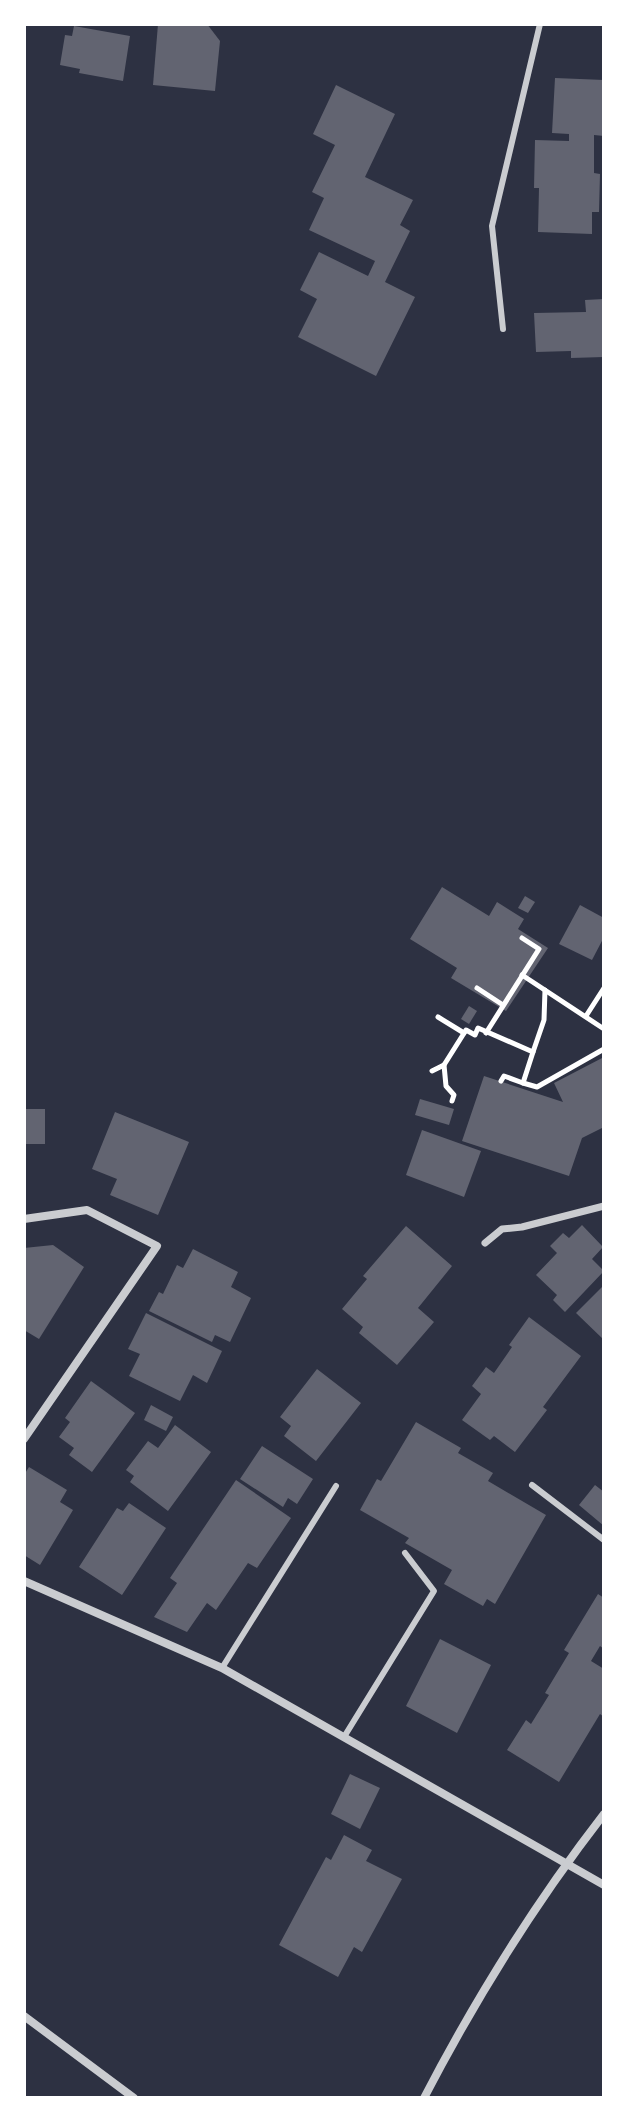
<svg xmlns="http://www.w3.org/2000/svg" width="628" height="2122" font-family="'Alegreya Sans',sans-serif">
<rect width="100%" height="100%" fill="#2d3142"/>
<g fill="#626471">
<path d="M 158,24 L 207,24 L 220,41 L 215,91 L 153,85 Z"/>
<path d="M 74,26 L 130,36 L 123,81 L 79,73 L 80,69 L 60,65 L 65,35 L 72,36 Z"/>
<path d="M 555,78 L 604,80 L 604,136 L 594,135 L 594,173 L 600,174 L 599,212 L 592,212 L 592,234 L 538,232 L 539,188 L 534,188 L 535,140 L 569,141 L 569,134 L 552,133 Z"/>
<path d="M 336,85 L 395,114 L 365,177 L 413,200 L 400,225 L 410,231 L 385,282 L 415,297 L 376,376 L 298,337 L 317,299 L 300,290 L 319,252 L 368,276 L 375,261 L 309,230 L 324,198 L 312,192 L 335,145 L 313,134 Z"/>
<path d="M 604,299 L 604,357 L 571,358 L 571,351 L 536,352 L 534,313 L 586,312 L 585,300 Z"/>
<path d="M 442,887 L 489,916 L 497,902 L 524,919 L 518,929 L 548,948 L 506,1011 L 451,978 L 457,968 L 410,939 Z"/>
<path d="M 525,896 L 535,902 L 528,913 L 518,908 Z"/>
<path d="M 580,905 L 604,918 L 604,937 L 592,960 L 559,944 Z"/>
<path d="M 469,1006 L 477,1011 L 469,1024 L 461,1019 Z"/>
<path d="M 604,1057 L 604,1127 L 582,1138 L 569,1176 L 462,1141 L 484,1076 L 563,1102 L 554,1083 Z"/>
<path d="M 420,1099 L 454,1109 L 449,1125 L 415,1115 Z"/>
<rect x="24" y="1109" width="21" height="35"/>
<path d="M 115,1112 L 189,1142 L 158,1215 L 110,1195 L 117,1179 L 92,1169 Z"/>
<path d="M 422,1130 L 481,1151 L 464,1197 L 406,1175 Z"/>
<path d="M 582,1225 L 603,1247 L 592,1259 L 604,1271 L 565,1312 L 553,1300 L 557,1295 L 536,1275 L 557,1253 L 550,1246 L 563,1233 L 569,1238 Z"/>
<path d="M 406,1226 L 452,1266 L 418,1308 L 434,1322 L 397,1365 L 359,1333 L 363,1327 L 342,1309 L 367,1279 L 363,1276 Z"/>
<path d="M 53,1245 L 84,1267 L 39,1339 L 24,1330 L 24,1248 Z"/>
<path d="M 193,1249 L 238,1272 L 231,1287 L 251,1298 L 230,1342 L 215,1335 L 212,1342 L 149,1311 L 159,1292 L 163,1294 L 177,1265 L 183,1268 Z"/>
<path d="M 602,1287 L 604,1289 L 604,1340 L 576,1313 Z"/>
<path d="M 146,1313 L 222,1351 L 207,1383 L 193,1375 L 180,1401 L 129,1376 L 140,1354 L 128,1349 Z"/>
<path d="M 529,1317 L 581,1356 L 543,1407 L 547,1410 L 515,1452 L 494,1436 L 490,1440 L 462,1420 L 481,1394 L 472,1386 L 486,1367 L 494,1373 L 512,1347 L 509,1345 Z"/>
<path d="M 317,1369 L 361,1403 L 316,1461 L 284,1436 L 291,1426 L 280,1417 Z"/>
<path d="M 91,1381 L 135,1413 L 92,1472 L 69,1455 L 74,1448 L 59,1437 L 70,1422 L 65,1418 Z"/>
<path d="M 151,1405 L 173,1417 L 166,1431 L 144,1420 Z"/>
<path d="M 416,1422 L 461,1448 L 458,1453 L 493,1473 L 488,1481 L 546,1515 L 495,1604 L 487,1599 L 483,1606 L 444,1584 L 452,1570 L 405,1543 L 409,1538 L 360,1510 L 377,1479 L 381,1481 Z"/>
<path d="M 175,1425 L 211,1452 L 168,1511 L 130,1482 L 134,1476 L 126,1470 L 148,1441 L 158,1448 Z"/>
<path d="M 262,1446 L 313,1479 L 297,1504 L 288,1498 L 283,1507 L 240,1479 Z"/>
<path d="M 29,1467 L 67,1490 L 60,1502 L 73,1510 L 40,1565 L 24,1555 L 24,1475 Z"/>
<path d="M 236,1480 L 291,1518 L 257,1568 L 248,1563 L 216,1610 L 207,1603 L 187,1632 L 154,1617 L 177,1583 L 170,1578 Z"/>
<path d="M 595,1485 L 604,1492 L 604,1526 L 579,1505 Z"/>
<path d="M 129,1503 L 166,1528 L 122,1595 L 79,1567 L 117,1508 L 123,1511 Z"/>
<path d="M 598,1594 L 604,1598 L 604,1649 L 600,1646 L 591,1661 L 604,1669 L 604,1717 L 600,1714 L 559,1782 L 507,1750 L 526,1720 L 531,1724 L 549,1695 L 545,1693 L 569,1653 L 564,1650 Z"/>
<path d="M 440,1639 L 491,1665 L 457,1733 L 406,1706 Z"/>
<path d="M 350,1774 L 380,1788 L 360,1829 L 331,1814 Z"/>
<path d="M 344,1835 L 372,1850 L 366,1861 L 402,1879 L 362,1952 L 354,1947 L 338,1977 L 279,1945 L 326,1857 L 331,1860 Z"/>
</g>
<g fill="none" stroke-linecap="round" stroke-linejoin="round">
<g stroke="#fff" stroke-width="5">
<path d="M 522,975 L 604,1029"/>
<path d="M 477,988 L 503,1005"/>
<path d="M 586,1016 L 604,988"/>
<path d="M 438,1017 L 464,1033"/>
<path d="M 486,1033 L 539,949 L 522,938"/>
<path d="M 533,1052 L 523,1083 L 537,1087 L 604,1049"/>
<path d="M 444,1065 L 466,1030 L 475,1035 L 478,1028 L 533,1052 L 544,1020 L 545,990"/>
<path d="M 432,1071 L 444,1065 L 446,1086 L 454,1095 L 452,1101"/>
<path d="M 501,1081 L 504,1076 L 523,1083"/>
</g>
<g stroke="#caccd0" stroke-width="6">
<path d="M 503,329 L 492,226 L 540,24"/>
<path d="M 532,1485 L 604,1540"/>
<path d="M 222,1668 L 336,1486"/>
<path d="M 344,1737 L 434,1591 L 405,1553"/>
</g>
<path stroke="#caccd0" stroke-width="7" d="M 485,1243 L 502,1229 L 522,1227 L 604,1206"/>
<g stroke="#caccd0" stroke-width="8">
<path d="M 24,1219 L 87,1210 L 157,1246 L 24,1439"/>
<path d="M 24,1581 L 222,1668 L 604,1885"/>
<path d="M 24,2016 L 134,2098"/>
<path d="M 424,2098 C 476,1998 535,1903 604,1814"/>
</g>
</g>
<rect width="628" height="2122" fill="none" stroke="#ffffff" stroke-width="52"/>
</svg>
